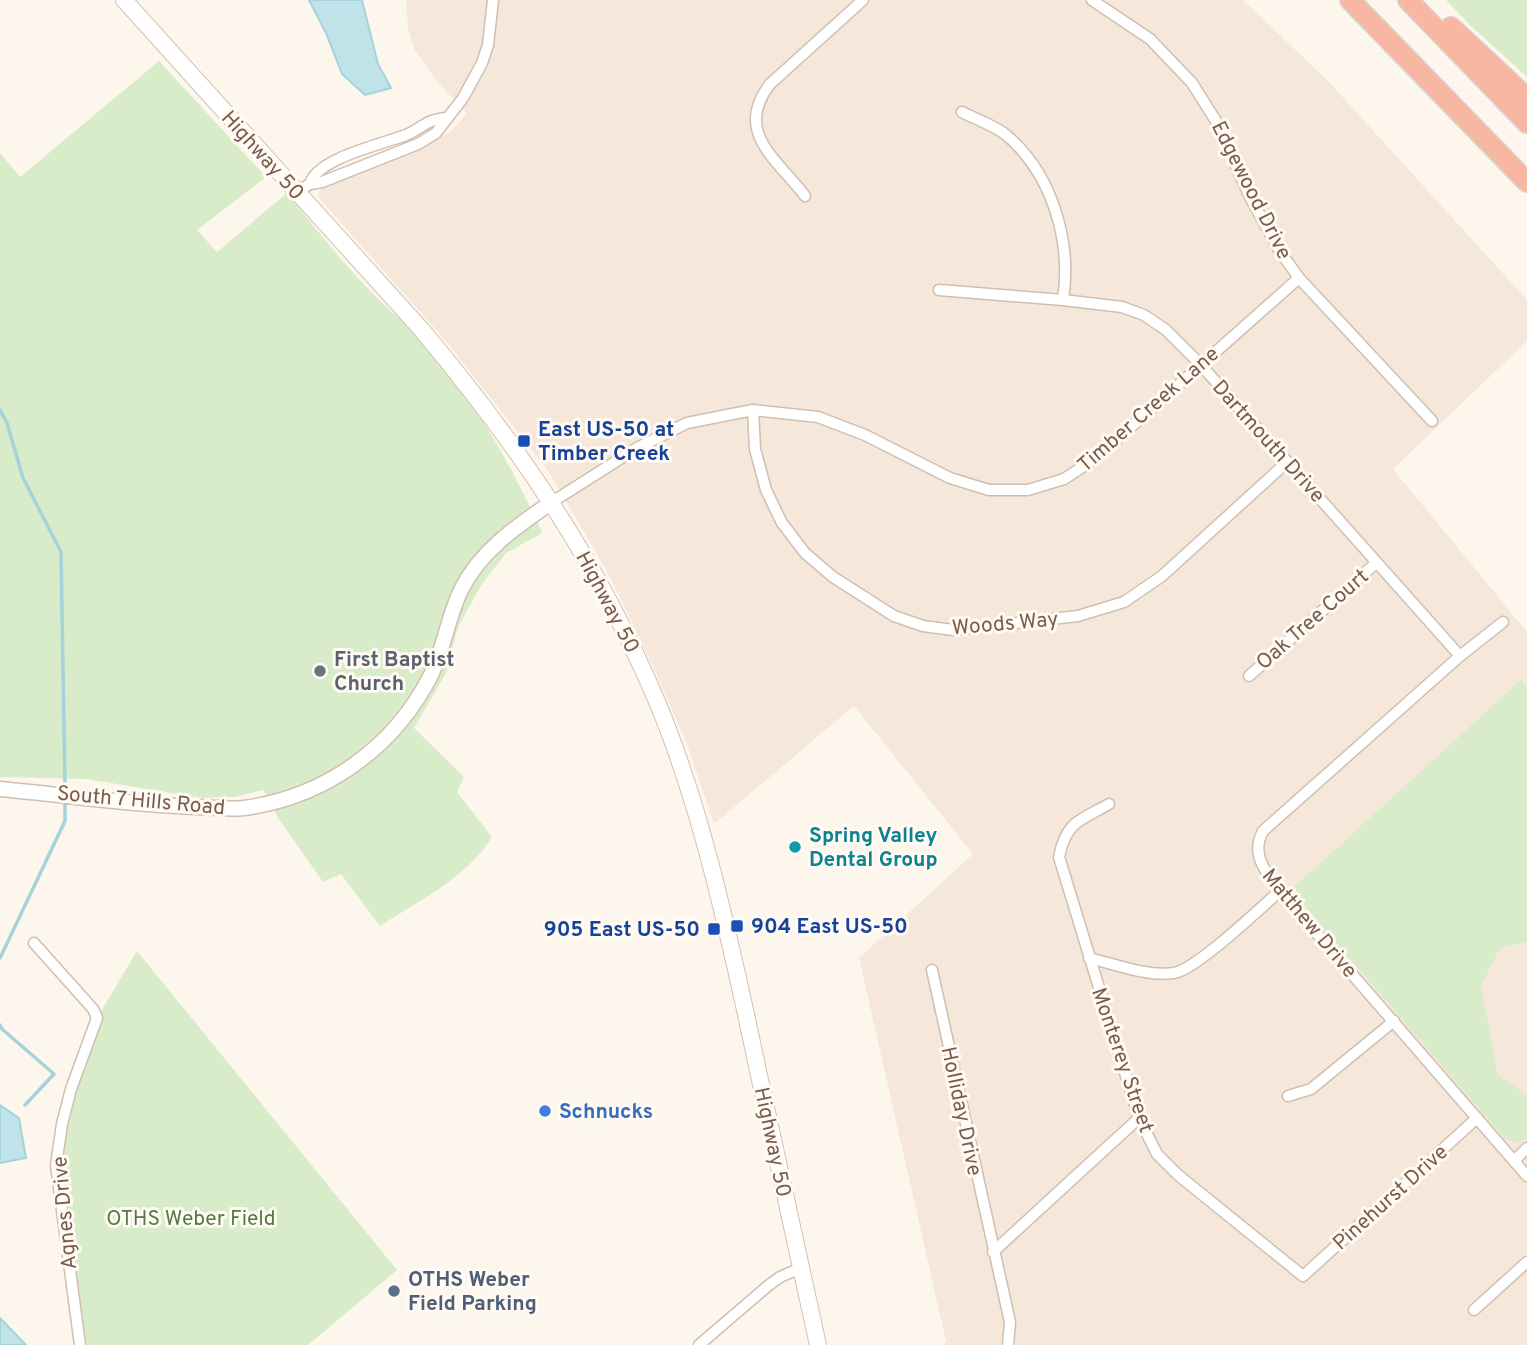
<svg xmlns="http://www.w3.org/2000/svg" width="1527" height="1345" font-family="Overpass,sans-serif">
<rect width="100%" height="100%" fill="#fdf6ec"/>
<path fill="#f5e8da" d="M 406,0 L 1243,0 L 1329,82 L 1527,300 L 1527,341 L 1393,469 L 1527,632 L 1527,1345 L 942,1345 L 946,1341 L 859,958 L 973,854 L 854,706 L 714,824 L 686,741 L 654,669 L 608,573 L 549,472 L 445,340 L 319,198 L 319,191 L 327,184 L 428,144 L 449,133 L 467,114 L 435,79 L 414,49 L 408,28 Z"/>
<g fill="#d8ecc9">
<path d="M 1446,0 L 1527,0 L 1527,77 L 1471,26 Z"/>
<path d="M 159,61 L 266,177 L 197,230 L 217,252 L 287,193 C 317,231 347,268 381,302 C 396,317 415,330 428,346 C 476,402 512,466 542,533 L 506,553 L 482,584 L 458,627 L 446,673 L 414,728 L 464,777 L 457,792 L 492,837 C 468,877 418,901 380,926 L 341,874 L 323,882 L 280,821 L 263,790 L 235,797 L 201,798 L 87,779 L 0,777 L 0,153 L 20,177 Z"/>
<path d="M 1521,680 L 1527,687 L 1527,942 L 1500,948 L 1481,986 L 1498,1076 L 1527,1095 L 1527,1139 L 1519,1143 L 1504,1138 L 1291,890 Z"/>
<path d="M 137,951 L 397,1270 L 308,1345 L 80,1345 L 58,1144 L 97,1018 Z"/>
</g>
<g fill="#bfe3e8" stroke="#a5d3da" stroke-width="2">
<path d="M 309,0 L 362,0 L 378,64 L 391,88 L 365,95 L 342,74 L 326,33 Z"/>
<path d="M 0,1105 L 19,1118 L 26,1158 L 0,1163 Z"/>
<path d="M 0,1318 L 26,1345 L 0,1345 Z"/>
</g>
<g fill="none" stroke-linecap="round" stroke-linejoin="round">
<g stroke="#a5d3da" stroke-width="3.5">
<path d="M 0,410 L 7,423 L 23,478 L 61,552 L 65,785"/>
<path d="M 0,958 L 65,821 L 65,804"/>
<path d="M 0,1025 L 2,1029 L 54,1074 L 25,1105"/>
</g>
<g stroke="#d1beb0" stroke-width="13">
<g id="minor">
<path d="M 1092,0 L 1150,39 L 1192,83 L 1216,121 L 1250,197 L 1279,250 L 1299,278 L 1432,421"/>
<path d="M 962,112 C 975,119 993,125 1005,134 C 1052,173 1072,241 1063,300"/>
<path d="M 310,184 C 317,158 383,144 406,135 C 424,127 425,120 446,118"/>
<path d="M 296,192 L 310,184 L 322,182 L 418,144 L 436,133 L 463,98 L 482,63 L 488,45 L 493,0"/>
<path d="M 805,196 C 777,159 733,132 770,84 L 863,0"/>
<path d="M 939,290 L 1063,300 L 1122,307 L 1144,315 L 1166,330 L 1201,365 L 1460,656"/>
<path d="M 753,410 L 755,449 L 766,490 L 782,523 L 805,553 L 833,577 L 894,616 L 923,626 L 953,630 L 1078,616 L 1124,602 L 1162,576 L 1287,462"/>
<path d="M 552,502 L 637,448 L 687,423 L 753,410 L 818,417 L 865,435 L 950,478 L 989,490 L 1028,490 L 1064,479 L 1096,458 L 1299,278"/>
<path d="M 1503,622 L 1460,656 L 1263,831 C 1250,855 1266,872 1280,891 L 1527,1176"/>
<path d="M 1249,676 L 1376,563"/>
<path d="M 1109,804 C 1081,820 1066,821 1059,857 L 1139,1118 L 1157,1154 L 1178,1175 L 1303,1276 L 1477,1118"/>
<path d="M 34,943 L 93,1009 L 97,1018 L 71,1089 L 62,1124 L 56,1165 L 80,1345"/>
<path d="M 1089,958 C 1115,964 1147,977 1174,973 C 1197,969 1259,909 1280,891"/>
<path d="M 932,970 L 1010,1322 L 1008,1345"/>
<path d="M 1288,1096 L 1311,1089 L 1394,1021"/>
<path d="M 1514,1161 L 1527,1148"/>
<path d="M 993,1252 L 1139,1118"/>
<path d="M 1474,1310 L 1527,1262"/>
<path d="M 699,1345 L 769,1285 L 780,1277 L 801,1268"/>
</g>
</g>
<g stroke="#d1beb0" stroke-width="17">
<path id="tertiary" d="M 0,789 C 65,795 131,805 196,807 C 211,807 229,810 244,808 C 325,797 394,748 431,675 C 444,648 448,617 461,590 C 480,551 517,526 552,502"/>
</g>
<g stroke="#d6c0b0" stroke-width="18">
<path id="secondary" d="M 124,0 L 421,329 C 520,447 598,562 658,704 C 699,803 724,914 747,1019 C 770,1128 794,1237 818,1345"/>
</g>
<g stroke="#dad1cd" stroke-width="22">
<g id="motorway">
<path d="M 1350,0 L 1527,182"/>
<path d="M 1408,0 L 1527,123"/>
<path d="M 1451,27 L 1527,98"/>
</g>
</g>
<use href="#minor" stroke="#fff" stroke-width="10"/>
<use href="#tertiary" stroke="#fff" stroke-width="14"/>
<use href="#secondary" stroke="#fff" stroke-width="16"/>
<use href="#motorway" stroke="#f7b7a3" stroke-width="19"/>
</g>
<g fill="#1a4fb4" stroke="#fffaf3" stroke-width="2.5">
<rect x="517" y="434" width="14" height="14" rx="3.5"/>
<rect x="730" y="919" width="14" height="14" rx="3.5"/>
<rect x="707" y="922" width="14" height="14" rx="3.5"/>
</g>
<circle fill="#6b7280" stroke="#fffaf3" stroke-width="2.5" cx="320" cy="671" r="7"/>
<circle fill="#0f9aa8" stroke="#fffaf3" stroke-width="2.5" cx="795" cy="847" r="7"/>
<circle fill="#3f7fe0" stroke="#fffaf3" stroke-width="2.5" cx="545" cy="1111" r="7"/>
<circle fill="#5c6f8a" stroke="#fffaf3" stroke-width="2.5" cx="394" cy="1291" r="7"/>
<g text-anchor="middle" stroke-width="6" stroke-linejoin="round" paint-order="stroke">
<g font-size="21" fill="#7a5c4d" stroke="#fffaf3">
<text transform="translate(263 155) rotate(48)" y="7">Highway 50</text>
<text transform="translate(1252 190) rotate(63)" y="7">Edgewood Drive</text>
<text transform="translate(1148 409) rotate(-41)" y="7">Timber Creek Lane</text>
<text transform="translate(1269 441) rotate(48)" y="7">Dartmouth Drive</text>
<text transform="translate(608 602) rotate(62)" y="7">Highway 50</text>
<text transform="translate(1312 619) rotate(-41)" y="7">Oak Tree Court</text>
<text transform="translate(1005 623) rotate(-5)" y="7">Woods Way</text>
<text transform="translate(141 800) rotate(5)" y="7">South 7 Hills Road</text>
<text transform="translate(1310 923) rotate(50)" y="7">Matthew Drive</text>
<text transform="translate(1123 1060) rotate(71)" y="7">Monterey Street</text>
<text transform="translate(962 1111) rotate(78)" y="7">Holliday Drive</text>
<text transform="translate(773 1142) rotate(78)" y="7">Highway 50</text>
<text transform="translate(1390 1197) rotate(-42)" y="7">Pinehurst Drive</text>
<text transform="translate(64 1213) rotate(-95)" y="7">Agnes Drive</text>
</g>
<g font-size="21" font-weight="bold" fill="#164399" stroke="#fffaf3" text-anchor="start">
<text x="538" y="436">East US-50 at<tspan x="538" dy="24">Timber Creek</tspan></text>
<text x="751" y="933">904 East US-50</text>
<text x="700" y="936" text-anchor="end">905 East US-50</text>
</g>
<g font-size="21" font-weight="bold" fill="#5b616d" stroke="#fffaf3" text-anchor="start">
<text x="334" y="666">First Baptist<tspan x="334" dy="24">Church</tspan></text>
</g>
<g font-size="21" font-weight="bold" fill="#0d838f" stroke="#fffaf3" text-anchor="start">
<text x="809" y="842">Spring Valley<tspan x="809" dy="24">Dental Group</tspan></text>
</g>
<g font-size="21" font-weight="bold" fill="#366cbe" stroke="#fffaf3" text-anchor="start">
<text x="559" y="1118">Schnucks</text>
</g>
<g font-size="21" fill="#537a41" stroke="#fffaf3">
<text x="191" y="1225">OTHS Weber Field</text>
</g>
<g font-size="21" font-weight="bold" fill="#4e5e75" stroke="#fffaf3" text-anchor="start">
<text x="408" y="1286">OTHS Weber<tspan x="408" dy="24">Field Parking</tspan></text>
</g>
</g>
</svg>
